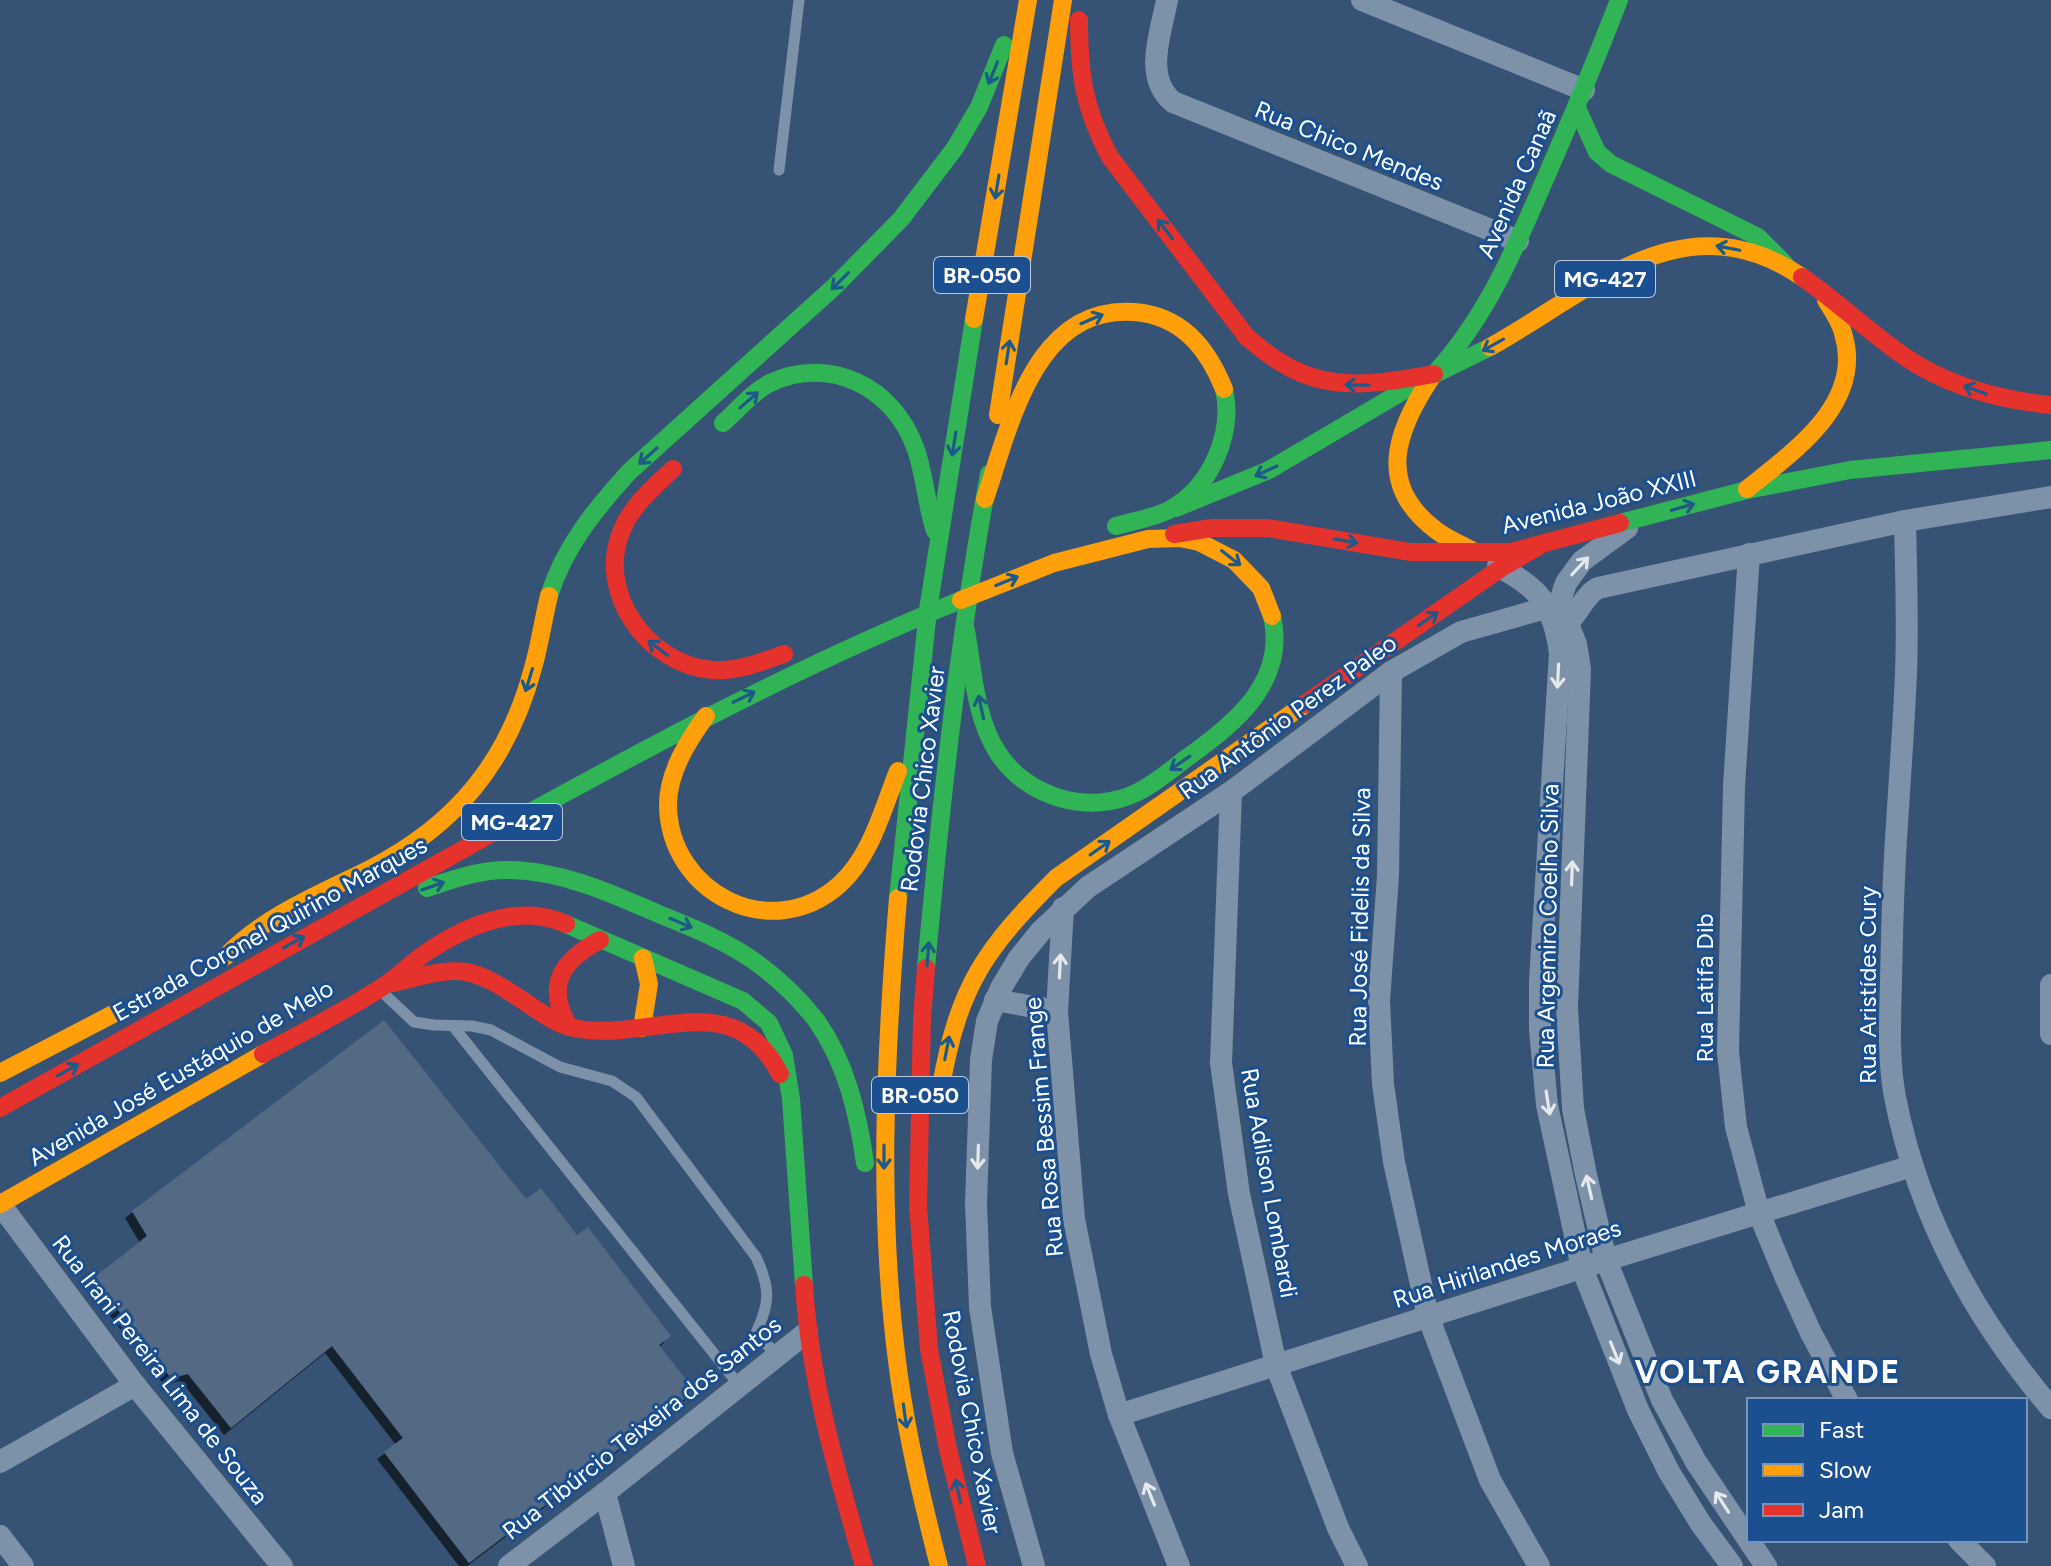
<svg xmlns="http://www.w3.org/2000/svg" width="2051" height="1566" font-family="Figtree,sans-serif">
<defs>
<filter id="shadow"><feDropShadow dx="-7" dy="7" stdDeviation="0" flood-color="#0009"/></filter>
</defs>
<rect width="100%" height="100%" fill="#365274"/>
<path fill="#526984" filter="url(#shadow)" d="M 384,1020 L 526,1199 L 541,1188 L 577,1235 L 588,1227 L 671,1336 L 659,1345 L 695,1391 L 469,1563 L 384,1452 L 403,1438 L 332,1346 L 231,1428 L 188,1374 L 171,1378 L 93,1278 L 147,1236 L 132,1211 Z"/>
<g fill="none" stroke-linecap="round" stroke-linejoin="round">
<g stroke="#7d92a8" stroke-width="11">
<path d="M 779,170 L 799,0"/>
<path d="M 380,990 L 414,1022 L 434,1025 L 472,1026 L 491,1030 L 560,1067 L 612,1081 L 636,1097 L 756,1257 C 771,1289 770,1304 755,1335 L 778,1354"/>
<path d="M 453,1026 L 739,1385"/>
</g>
<g stroke="#7d92a8" stroke-width="22">
<path d="M 1167,0 C 1161,33 1143,77 1173,102 L 1518,241"/>
<path d="M 1362,0 L 1584,90"/>
<path d="M 1905,521 C 1906,571 1908,622 1906,673 C 1904,723 1900,774 1897,824 C 1893,877 1892,929 1891,982 C 1890,1020 1888,1060 1895,1097 C 1918,1215 1974,1318 2051,1408"/>
<path d="M 1627,528 L 1582,561 L 1566,583 L 1562,595 L 1560,604 L 1576,644 L 1580,669 L 1567,1008 L 1573,1109 L 1586,1175 L 1606,1260 L 1662,1400 L 1696,1462 L 1766,1566"/>
<path d="M 1749,554 L 1734,786 L 1728,1052 L 1736,1127 L 1759,1213 L 1785,1276 L 1811,1333 L 1847,1400"/>
<path d="M 1498,566 C 1540,590 1553,603 1560,653 L 1540,981 L 1540,1030 L 1547,1105 L 1582,1268 L 1638,1410 L 1669,1472 L 1701,1524 L 1732,1566"/>
<path d="M 1560,627 C 1577,621 1581,597 1598,588 L 1905,521 L 2051,497"/>
<path d="M 1391,672 L 1388,876 L 1379,1001 L 1383,1084 L 1394,1162 L 1428,1316 L 1490,1480 L 1539,1566"/>
<path d="M 1231,792 L 1221,1063 L 1239,1194 L 1276,1365 L 1338,1528 L 1357,1566"/>
<path d="M 1063,908 L 1057,1011 L 1074,1219 L 1101,1354 L 1119,1415 L 1179,1566"/>
<path d="M 2051,985 L 2051,1034"/>
<path d="M 995,1000 L 1057,1011"/>
<path d="M 0,1204 L 135,1385 L 282,1566"/>
<path d="M 1119,1415 L 1606,1260 L 1912,1166"/>
<path d="M 0,1462 L 135,1385"/>
<path d="M 605,1493 L 624,1566"/>
<path d="M 0,1536 L 23,1566"/>
<path d="M 1959,1540 L 1985,1566"/>
<path d="M 509,1566 L 605,1493 L 807,1332"/>
<path d="M 1034,1566 L 1002,1453 L 980,1307 L 976,1203 L 981,1060 L 987,1021 L 1001,988 L 1019,958 L 1041,931 L 1088,887 L 1231,792 L 1391,672 L 1461,632 L 1560,604"/>
</g>
<g stroke="#30b455" stroke-width="18">
<path d="M 1577,108 L 1597,152 L 1611,164 L 1758,237 L 1785,264"/>
<path d="M 1436,372 C 1484,319 1511,258 1539,193 C 1567,129 1594,65 1619,0"/>
<path d="M 723,423 C 738,410 752,392 770,383 C 830,355 893,387 915,447 C 925,474 926,504 935,531"/>
<path d="M 1176,508 L 1269,470 L 1415,384 L 1490,347"/>
<path d="M 1620,523 L 1747,490 L 1850,470 L 2051,450"/>
<path d="M 1116,526 C 1134,521 1153,518 1169,510 C 1211,488 1234,433 1224,389"/>
<path d="M 549,596 C 564,547 596,508 630,471 L 834,287 L 901,219 L 955,148 L 979,107 L 1004,45"/>
<path d="M 966,630 C 973,670 975,718 998,753 C 1027,798 1090,816 1138,792 C 1156,783 1172,769 1188,757 C 1236,723 1287,681 1272,616"/>
<path d="M 496,831 C 648,747 800,665 961,600"/>
<path d="M 427,888 C 454,879 481,869 510,870 C 563,871 613,894 661,915 C 693,928 726,941 754,961 C 778,978 798,997 816,1020 C 846,1062 858,1113 865,1163"/>
<path d="M 898,898 L 928,610 L 974,319"/>
<path d="M 566,924 L 743,1001 L 769,1023 L 784,1055 L 791,1099 L 804,1285"/>
<path d="M 926,968 C 941,802 959,637 989,474"/>
</g>
<g stroke="#ff9f0a" stroke-width="18">
<path d="M 974,319 L 1028,0"/>
<path d="M 1490,347 C 1591,291 1684,197 1802,277"/>
<path d="M 1431,378 C 1396,431 1375,485 1437,531 C 1448,539 1462,545 1475,552"/>
<path d="M 998,415 L 1063,0"/>
<path d="M 1747,489 C 1794,451 1865,403 1843,333 C 1840,321 1832,310 1826,300"/>
<path d="M 985,499 C 1011,422 1036,298 1143,313 C 1186,320 1209,352 1224,389"/>
<path d="M 961,600 L 1054,563 L 1148,539 L 1180,538 L 1199,542 L 1234,560 L 1261,588 L 1272,616"/>
<path d="M 706,716 C 688,741 668,772 668,805 C 669,893 771,945 839,885 C 871,857 883,808 898,771"/>
<path d="M 898,898 C 885,1057 877,1218 899,1376 C 908,1441 923,1503 939,1566"/>
<path d="M 225,957 C 266,915 318,895 370,869 C 456,825 508,762 533,668 C 540,644 543,620 549,596"/>
<path d="M 642,1028 L 649,984 L 643,958"/>
<path d="M 0,1073 L 115,1013"/>
<path d="M 941,1086 C 959,985 985,949 1056,878 L 1305,704"/>
<path d="M 0,1204 L 263,1054"/>
</g>
<g stroke="#e5322d" stroke-width="18">
<path d="M 1079,20 C 1079,74 1084,109 1110,157 L 1246,336 C 1310,394 1354,388 1434,374"/>
<path d="M 1802,277 C 1838,302 1869,332 1905,357 C 1948,386 2000,400 2051,405"/>
<path d="M 673,469 C 654,487 632,505 622,530 C 595,592 648,665 712,670 C 737,672 761,662 784,654"/>
<path d="M 1174,534 L 1212,528 L 1268,528 L 1410,552 L 1511,552 L 1620,523"/>
<path d="M 1305,704 L 1501,568 L 1544,543"/>
<path d="M 926,968 L 922,1019 L 918,1206 L 929,1349 L 948,1449 L 977,1566"/>
<path d="M 394,983 C 464,964 470,965 531,1006 C 544,1015 559,1025 574,1028 C 649,1044 733,982 780,1074"/>
<path d="M 569,1027 C 545,985 561,961 600,940"/>
<path d="M 263,1054 C 304,1031 347,1011 385,985 C 399,976 410,964 424,954 C 465,926 517,902 566,924"/>
<path d="M 0,1108 L 496,831"/>
<path d="M 804,1285 C 810,1381 837,1473 864,1566"/>
</g>
</g>
<defs><path id="oneway-shaft" d="M-6 0H5M1.5-3L5.5 0L1.5 3" fill="none" stroke-width="1.6" stroke-linecap="round" stroke-linejoin="round" transform="scale(2)"/></defs>
<g stroke="#1d5989">
<use href="#oneway-shaft" transform="translate(993 73) rotate(112)"/>
<use href="#oneway-shaft" transform="translate(997 187) rotate(99)"/>
<use href="#oneway-shaft" transform="translate(1165 229) rotate(-127)"/>
<use href="#oneway-shaft" transform="translate(1728 248) rotate(-169)"/>
<use href="#oneway-shaft" transform="translate(840 281) rotate(135)"/>
<use href="#oneway-shaft" transform="translate(1092 319) rotate(-23)"/>
<use href="#oneway-shaft" transform="translate(1493 345) rotate(151)"/>
<use href="#oneway-shaft" transform="translate(1008 352) rotate(-81)"/>
<use href="#oneway-shaft" transform="translate(1357 385) rotate(-179)"/>
<use href="#oneway-shaft" transform="translate(1975 390) rotate(-160)"/>
<use href="#oneway-shaft" transform="translate(749 400) rotate(-41)"/>
<use href="#oneway-shaft" transform="translate(954 444) rotate(99)"/>
<use href="#oneway-shaft" transform="translate(648 456) rotate(138)"/>
<use href="#oneway-shaft" transform="translate(1266 471) rotate(155)"/>
<use href="#oneway-shaft" transform="translate(1683 507) rotate(-16)"/>
<use href="#oneway-shaft" transform="translate(1346 541) rotate(10)"/>
<use href="#oneway-shaft" transform="translate(1231 558) rotate(38)"/>
<use href="#oneway-shaft" transform="translate(1007 581) rotate(-22)"/>
<use href="#oneway-shaft" transform="translate(1428 619) rotate(-35)"/>
<use href="#oneway-shaft" transform="translate(658 648) rotate(-143)"/>
<use href="#oneway-shaft" transform="translate(529 680) rotate(107)"/>
<use href="#oneway-shaft" transform="translate(744 697) rotate(-26)"/>
<use href="#oneway-shaft" transform="translate(981 707) rotate(-102)"/>
<use href="#oneway-shaft" transform="translate(1180 763) rotate(145)"/>
<use href="#oneway-shaft" transform="translate(1100 848) rotate(-35)"/>
<use href="#oneway-shaft" transform="translate(433 886) rotate(-19)"/>
<use href="#oneway-shaft" transform="translate(681 923) rotate(23)"/>
<use href="#oneway-shaft" transform="translate(294 942) rotate(-29)"/>
<use href="#oneway-shaft" transform="translate(928 954) rotate(-85)"/>
<use href="#oneway-shaft" transform="translate(947 1048) rotate(-79)"/>
<use href="#oneway-shaft" transform="translate(68 1070) rotate(-29)"/>
<use href="#oneway-shaft" transform="translate(884 1157) rotate(90)"/>
<use href="#oneway-shaft" transform="translate(905 1416) rotate(82)"/>
<use href="#oneway-shaft" transform="translate(958 1491) rotate(-103)"/>
</g>
<g stroke="#e5e9ee">
<use href="#oneway-shaft" transform="translate(1580 566) rotate(-47)"/>
<use href="#oneway-shaft" transform="translate(1558 676) rotate(93)"/>
<use href="#oneway-shaft" transform="translate(1572 873) rotate(-88)"/>
<use href="#oneway-shaft" transform="translate(1060 966) rotate(-87)"/>
<use href="#oneway-shaft" transform="translate(1548 1103) rotate(81)"/>
<use href="#oneway-shaft" transform="translate(978 1157) rotate(92)"/>
<use href="#oneway-shaft" transform="translate(1589 1187) rotate(-103)"/>
<use href="#oneway-shaft" transform="translate(1615 1353) rotate(68)"/>
<use href="#oneway-shaft" transform="translate(1150 1494) rotate(-112)"/>
<use href="#oneway-shaft" transform="translate(1722 1502) rotate(-123)"/>
</g>
<g text-anchor="middle" stroke-width="6" stroke-linejoin="round" paint-order="stroke">
<g fill="#1b4f8f" stroke="#bbcadd" stroke-width="2">
<rect x="934" y="257" width="96" height="36" rx="6"/>
<rect x="1555" y="261" width="100" height="36" rx="6"/>
<rect x="462" y="804" width="100" height="36" rx="6"/>
<rect x="872" y="1077" width="96" height="36" rx="6"/>
</g>
<g font-size="22" font-weight="bold" fill="#fff">
<text x="982" y="283">BR-050</text>
<text x="1605" y="287">MG-427</text>
<text x="512" y="830">MG-427</text>
<text x="920" y="1103">BR-050</text>
</g>
<g font-size="24" fill="#fff" stroke="#1b4f8f">
<text transform="translate(1349 146) rotate(22)" y="8">Rua Chico Mendes</text>
<text transform="translate(1517 184) rotate(-66)" y="8">Avenida Canaã</text>
<text transform="translate(1599 502) rotate(-14)" y="8">Avenida João XXIII</text>
<text transform="translate(1288 717) rotate(-36)" y="8">Rua Antônio Perez Paleo</text>
<text transform="translate(923 779) rotate(-83)" y="8">Rodovia Chico Xavier</text>
<text transform="translate(1360 917) rotate(-89)" y="8">Rua José Fidelis da Silva</text>
<text transform="translate(1548 926) rotate(-89)" y="8">Rua Argemiro Coelho Silva</text>
<text transform="translate(270 929) rotate(-29)" y="8">Estrada Coronel Quirino Marques</text>
<text transform="translate(1868 985) rotate(-90)" y="8">Rua Aristídes Cury</text>
<text transform="translate(1705 988) rotate(-90)" y="8">Rua Latifa Dib</text>
<text transform="translate(181 1073) rotate(-30)" y="8">Avenida José Eustáquio de Melo</text>
<text transform="translate(1044 1127) rotate(-95)" y="8">Rua Rosa Bessim Frange</text>
<text transform="translate(1269 1183) rotate(80)" y="8">Rua Adilson Lombardi</text>
<text transform="translate(1507 1264) rotate(-18)" y="8">Rua Hirilandes Moraes</text>
<text transform="translate(160 1370) rotate(52)" y="8">Rua Irani Pereira Lima de Souza</text>
<text transform="translate(972 1422) rotate(79)" y="8">Rodovia Chico Xavier</text>
<text transform="translate(642 1428) rotate(-38)" y="8">Rua Tibúrcio Teixeira dos Santos</text>
</g>
<g font-size="32" font-weight="bold" letter-spacing="2" fill="#fff" stroke="#1b4f8f">
<text x="1768" y="1383">VOLTA GRANDE</text>
</g>
</g>
<rect x="1747" y="1398" width="280" height="144" fill="#1b4f8f" stroke="#7695bc" stroke-width="2"/>
<rect x="1763" y="1424" width="40" height="12" fill="#30b455" stroke="#7695bc" stroke-width="2"/>
<text x="1819" y="1438" font-size="24" fill="#ffffff">Fast</text>
<rect x="1763" y="1464" width="40" height="12" fill="#ff9f0a" stroke="#7695bc" stroke-width="2"/>
<text x="1819" y="1478" font-size="24" fill="#ffffff">Slow</text>
<rect x="1763" y="1504" width="40" height="12" fill="#e5322d" stroke="#7695bc" stroke-width="2"/>
<text x="1819" y="1518" font-size="24" fill="#ffffff">Jam</text>
</svg>
